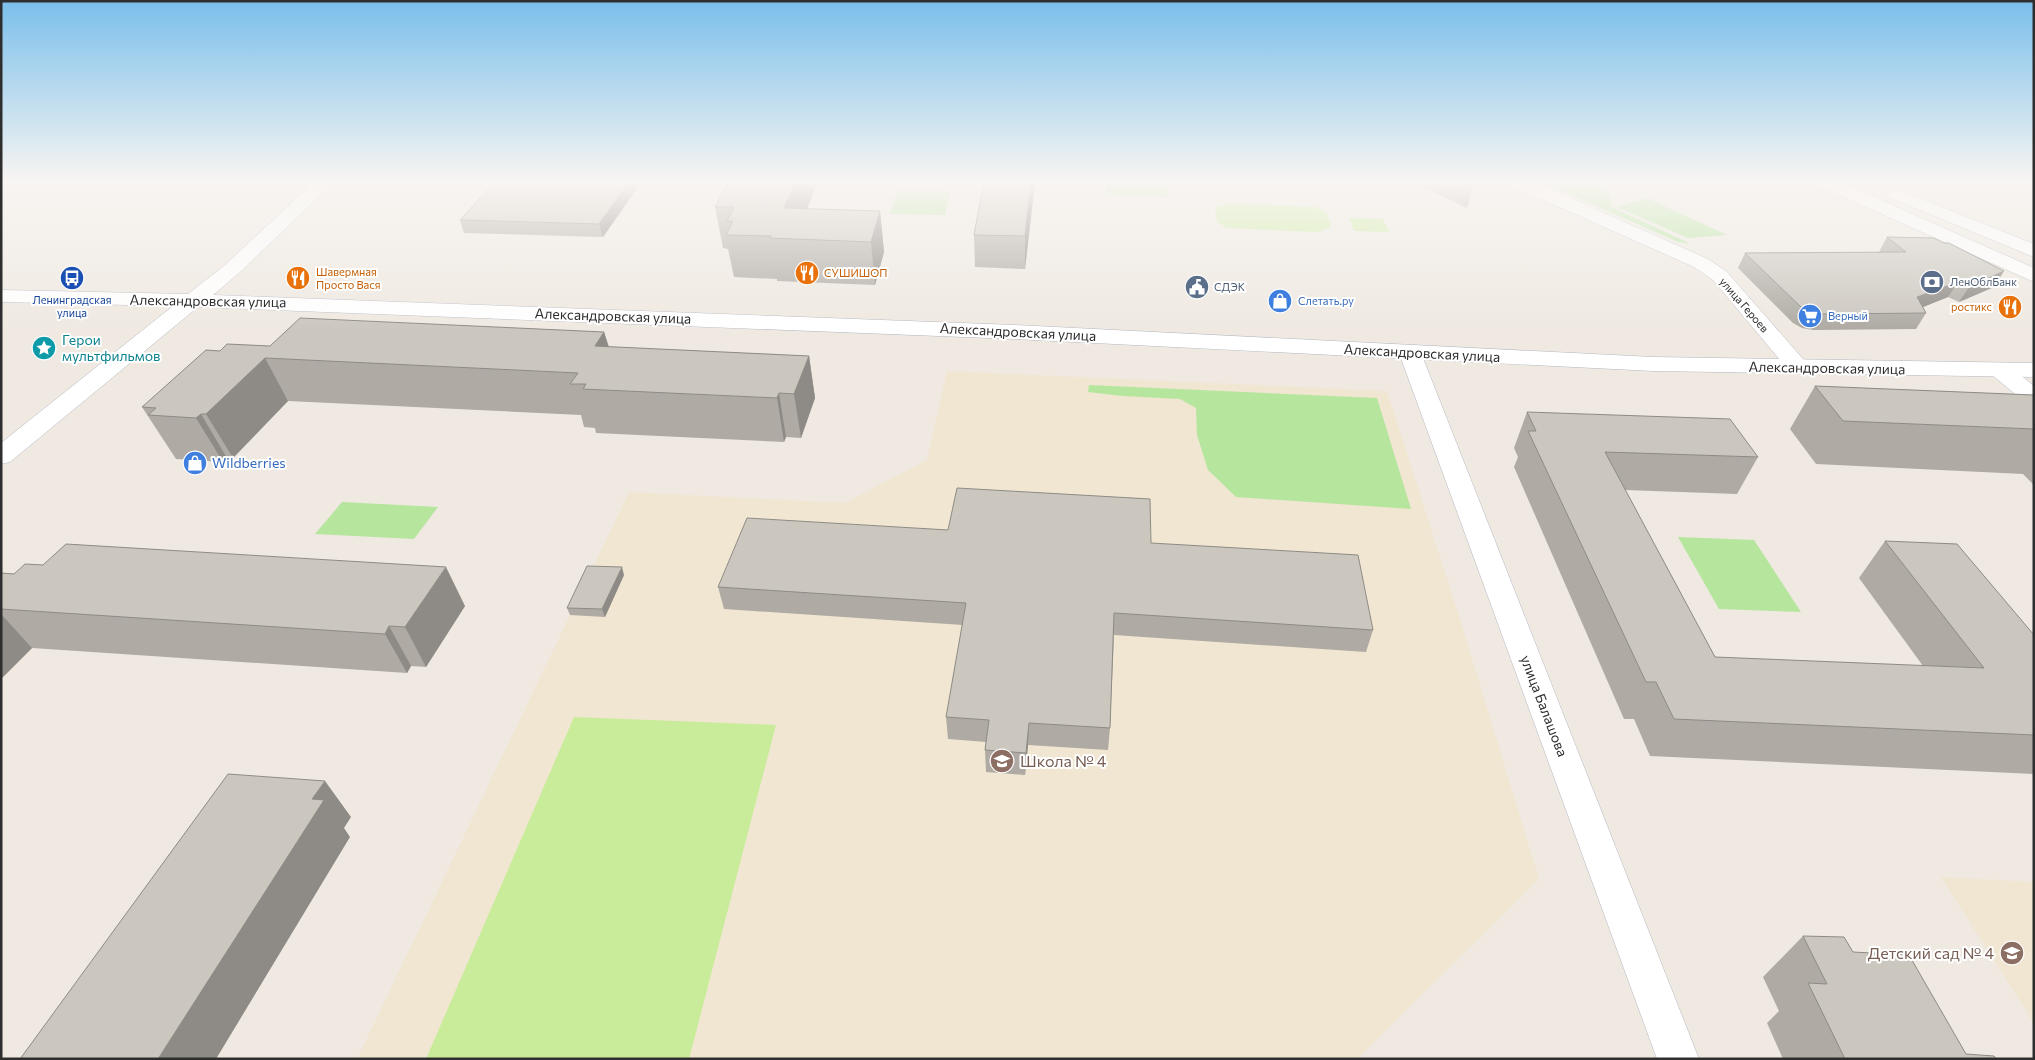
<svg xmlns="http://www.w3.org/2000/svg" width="2035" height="1060" font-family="Commissioner,sans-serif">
<rect width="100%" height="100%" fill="#efe9e1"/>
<g fill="#f0e6d1">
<path d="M 947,371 L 1387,391 L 1463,629 L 1539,879 L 1357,1059 L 357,1059 L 629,492 L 845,503 L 927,460 Z"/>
<path d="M 1941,877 L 2034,882 L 2034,1023 Z"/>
</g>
<g fill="#b6e59e">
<path d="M 1106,181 L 1167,181 L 1168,197 L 1106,195 Z"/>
<path d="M 1539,181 L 1593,181 L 1609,194 L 1612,207 L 1691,244 L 1678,242 Z"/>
<path d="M 897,191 L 950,192 L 945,215 L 890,214 Z"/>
<path d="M 1647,198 L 1727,235 L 1688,238 L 1617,207 Z"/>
<path d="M 1089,385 L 1377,398 L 1411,509 L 1236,497 L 1208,470 L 1197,435 L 1196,408 L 1180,399 L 1122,396 L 1088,392 Z"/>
<path d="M 342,502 L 438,507 L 414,539 L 315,534 Z"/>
<path d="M 1678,537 L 1754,540 L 1801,612 L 1719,609 Z"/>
</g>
<g fill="#c9ec9a">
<path d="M 1230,203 L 1317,207 L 1327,213 L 1331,225 L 1329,228 L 1317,232 L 1227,228 L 1217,222 L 1215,210 L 1216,207 Z"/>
<path d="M 1349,218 L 1383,219 L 1389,232 L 1354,231 Z"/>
<path d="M 574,717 L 776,725 L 689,1059 L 426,1059 Z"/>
</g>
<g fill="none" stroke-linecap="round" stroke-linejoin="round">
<g stroke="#b4b7c1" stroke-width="1">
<g id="minor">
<path d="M 1507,181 L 1532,181 L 1708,259 L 1727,272 L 1810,367 L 1806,372 L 1798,374 L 1790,372 L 1713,280 L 1694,267 L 1510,185 Z"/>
<path d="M 1410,346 L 1418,348 L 1421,353 L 1699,1059 L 1657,1059 L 1399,353 L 1402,348 Z"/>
<path d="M 2000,363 L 2008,365 L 2034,386 L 2034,405 L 2026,403 L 1992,375 L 1988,370 L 1992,365 Z"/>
</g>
</g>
<g stroke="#b4b7c1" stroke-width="1">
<path id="tertiary" d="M 315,181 L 335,181 L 239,273 L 213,295 L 1015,325 L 1653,357 L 2034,363 L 2034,377 L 1653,371 L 1015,339 L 198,307 L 10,462 L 1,464 L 1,443 L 173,306 L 1,302 L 1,290 L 188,294 L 225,265 Z"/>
</g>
<g stroke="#b4b7c1" stroke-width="1">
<g id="secondary">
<path d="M 1814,181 L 1838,181 L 2034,268 L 2034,282 L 1817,185 Z"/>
<path d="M 1897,189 L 2034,244 L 2034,257 L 1891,198 L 1888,194 L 1891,190 Z"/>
</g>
</g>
<use href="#minor" fill="#fff" fill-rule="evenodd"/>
<use href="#tertiary" fill="#fff" fill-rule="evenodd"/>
<use href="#secondary" fill="#fff" fill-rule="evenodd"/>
</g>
<g fill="#afaba4">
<path d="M 642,181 L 603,237 L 464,233 L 460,220 Z"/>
<path d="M 729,181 L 818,181 L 807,209 L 880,211 L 884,252 L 875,285 L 777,281 L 777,279 L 734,277 L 728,249 L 723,248 L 715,207 Z"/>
<path d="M 1035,181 L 1025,269 L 975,267 L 974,235 Z"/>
<path d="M 1411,181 L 1474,181 L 1467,208 Z"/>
<path d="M 1887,237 L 1994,287 L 1959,302 L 1948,297 L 1923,307 L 1926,313 L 1916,329 L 1813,330 L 1802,328 L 1793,323 L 1738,268 L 1745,253 L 1879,252 Z"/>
<path d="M 604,332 L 609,347 L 809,356 L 815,398 L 801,438 L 786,437 L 784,442 L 596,433 L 595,428 L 584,427 L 581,415 L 288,401 L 233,458 L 227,458 L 223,462 L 176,459 L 142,407 L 220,351 L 270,346 Z"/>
<path d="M 1815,386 L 2034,395 L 2034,485 L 2023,474 L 1816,464 L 1790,429 Z"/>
<path d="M 1527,412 L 1758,457 L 1737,494 L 1625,490 L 1715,657 L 1923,666 L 1859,578 L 1885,541 L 2034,635 L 2034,774 L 1650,756 L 1634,719 L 1624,719 L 1514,467 L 1518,457 L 1514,448 Z"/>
<path d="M 1151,543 L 1373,630 L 1366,652 L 1114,635 L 1110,728 L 1108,750 L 1028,745 L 1025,775 L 986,772 L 985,750 L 986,742 L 948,739 L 946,717 L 963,625 L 724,609 L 718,587 Z"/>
<path d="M 1,573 L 465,606 L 426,667 L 411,666 L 407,673 L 32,648 L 1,679 Z"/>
<path d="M 624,575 L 605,617 L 570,615 L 567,608 Z"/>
<path d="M 1803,936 L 1853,952 L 1966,1054 L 1996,1059 L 1783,1059 L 1767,1023 L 1779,1011 L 1763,977 Z"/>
</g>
<g fill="#8e8b86">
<path d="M 630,181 L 642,181 L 603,237 L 599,224 Z"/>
<path d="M 796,181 L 818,181 L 795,239 L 784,208 Z"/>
<path d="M 1031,181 L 1035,181 L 1025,269 L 1025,236 Z"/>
<path d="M 880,211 L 884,252 L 875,285 L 871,242 Z"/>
<path d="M 2004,271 L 1994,287 L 1959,302 L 1969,287 Z"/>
<path d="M 1958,282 L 1948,297 L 1908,313 L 1917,297 Z"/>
<path d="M 604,332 L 617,374 L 595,346 Z"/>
<path d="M 809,356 L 815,398 L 801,438 L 794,394 Z"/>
<path d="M 265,358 L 288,401 L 233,458 L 206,414 Z"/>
<path d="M 779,393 L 786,437 L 784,442 L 777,398 Z"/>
<path d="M 201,414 L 227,458 L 223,462 L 196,418 Z"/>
<path d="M 446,567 L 465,606 L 426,667 L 405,627 Z"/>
<path d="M 622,567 L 624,575 L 605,617 L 602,609 Z"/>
<path d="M 1,614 L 32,648 L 1,679 Z"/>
<path d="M 389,626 L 411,666 L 407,673 L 385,634 Z"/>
<path d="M 1029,723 L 1028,745 L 1025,775 L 1026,753 Z"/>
<path d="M 325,781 L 351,817 L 344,828 L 350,837 L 216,1059 L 158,1059 L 312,799 Z"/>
</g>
<g fill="#cbc7bf" stroke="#8e8b86">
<path d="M 496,181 L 630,181 L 599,224 L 460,220 Z"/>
<path d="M 729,181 L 796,181 L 784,208 L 880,211 L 871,242 L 770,238 L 771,236 L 726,235 L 733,221 L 727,221 L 734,207 L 715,207 Z"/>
<path d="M 984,181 L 1031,181 L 1025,236 L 974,235 Z"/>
<path d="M 1887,237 L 1934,238 L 1944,243 L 1949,243 L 2004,271 L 1969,287 L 1958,282 L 1917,297 L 1926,313 L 1822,314 L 1810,312 L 1801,307 L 1745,253 L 1906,252 Z"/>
<path d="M 300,318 L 604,332 L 595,346 L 809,356 L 794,394 L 779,393 L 777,398 L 583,389 L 586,384 L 570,384 L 578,373 L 265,358 L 206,414 L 201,414 L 196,418 L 148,415 L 156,408 L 142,407 L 206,350 L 220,351 L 227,344 L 270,346 Z"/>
<path d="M 1815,386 L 2034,395 L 2034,429 L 1843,421 Z"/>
<path d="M 1527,412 L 1730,419 L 1758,457 L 1605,452 L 1715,657 L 1984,668 L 1885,541 L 1957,544 L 2034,635 L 2034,735 L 1674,719 L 1656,682 L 1646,682 L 1528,431 L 1536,431 Z"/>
<path d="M 957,488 L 1150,499 L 1151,543 L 1358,555 L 1373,630 L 1114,613 L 1110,728 L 1029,723 L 1026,753 L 985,750 L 989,720 L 946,717 L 966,603 L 718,587 L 747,518 L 948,530 Z"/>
<path d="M 66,544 L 446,567 L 405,627 L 389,626 L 385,634 L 1,609 L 1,573 L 14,574 L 25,564 L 43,565 Z"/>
<path d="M 587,566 L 622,567 L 602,609 L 567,608 Z"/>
<path d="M 228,774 L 325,781 L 312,799 L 324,800 L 158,1059 L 20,1059 Z"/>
<path d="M 1803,936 L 1844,937 L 1853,952 L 1909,955 L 1966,1054 L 1994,1056 L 1996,1059 L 1845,1059 L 1808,983 L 1827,984 Z"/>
</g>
<linearGradient id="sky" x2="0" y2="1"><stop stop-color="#7abfeb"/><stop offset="0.55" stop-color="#f8f5f2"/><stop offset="1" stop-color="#f8f5f2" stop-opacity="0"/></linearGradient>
<rect width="2035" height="330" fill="url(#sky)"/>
<defs>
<g id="restaurant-disc" transform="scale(1.25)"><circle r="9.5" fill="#e8710a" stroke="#fff"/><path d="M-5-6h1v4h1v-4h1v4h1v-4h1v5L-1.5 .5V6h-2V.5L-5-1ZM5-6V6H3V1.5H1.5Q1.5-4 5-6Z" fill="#fff"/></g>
<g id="bus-disc" transform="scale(1.25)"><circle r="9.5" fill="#1a4fb4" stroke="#fff"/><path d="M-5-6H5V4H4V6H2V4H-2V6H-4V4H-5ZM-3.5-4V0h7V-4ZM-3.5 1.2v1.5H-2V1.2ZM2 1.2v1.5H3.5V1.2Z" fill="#fff"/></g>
<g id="bank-disc" transform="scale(1.25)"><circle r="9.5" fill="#5c6f8a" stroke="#fff"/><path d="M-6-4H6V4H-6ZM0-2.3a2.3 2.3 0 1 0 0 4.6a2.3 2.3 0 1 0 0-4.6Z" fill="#fff"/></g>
<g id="civic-disc" transform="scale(1.25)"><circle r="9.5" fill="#5c6f8a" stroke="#fff"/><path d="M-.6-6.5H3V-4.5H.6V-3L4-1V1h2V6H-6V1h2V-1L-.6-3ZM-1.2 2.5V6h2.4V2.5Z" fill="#fff"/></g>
<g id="shop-disc" transform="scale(1.25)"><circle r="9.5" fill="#3f7fe0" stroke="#fff"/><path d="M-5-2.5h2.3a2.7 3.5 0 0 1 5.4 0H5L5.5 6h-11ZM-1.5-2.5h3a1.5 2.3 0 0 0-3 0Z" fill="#fff"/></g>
<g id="supermarket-disc" transform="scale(1.25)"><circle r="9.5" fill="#3f7fe0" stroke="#fff"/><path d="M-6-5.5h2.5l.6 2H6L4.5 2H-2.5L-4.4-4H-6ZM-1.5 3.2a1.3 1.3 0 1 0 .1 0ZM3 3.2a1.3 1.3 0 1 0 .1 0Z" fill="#fff"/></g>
<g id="sight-disc" transform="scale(1.25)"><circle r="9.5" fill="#0f9aa8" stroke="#fff"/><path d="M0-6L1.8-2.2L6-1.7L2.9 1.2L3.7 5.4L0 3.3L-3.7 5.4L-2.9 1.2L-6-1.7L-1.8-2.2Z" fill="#fff"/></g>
<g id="school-disc" transform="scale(1.25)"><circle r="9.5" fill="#8d6e63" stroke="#fff"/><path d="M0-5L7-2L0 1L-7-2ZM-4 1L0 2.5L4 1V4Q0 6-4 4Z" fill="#fff"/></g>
</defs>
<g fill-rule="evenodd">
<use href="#restaurant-disc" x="807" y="273"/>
<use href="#bus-disc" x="72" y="278"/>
<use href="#restaurant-disc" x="298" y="278"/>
<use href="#bank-disc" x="1932" y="282"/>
<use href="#civic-disc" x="1197" y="287"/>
<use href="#shop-disc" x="1280" y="301"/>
<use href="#restaurant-disc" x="2010" y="307"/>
<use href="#supermarket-disc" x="1810" y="316"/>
<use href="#sight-disc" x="44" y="348"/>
<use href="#shop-disc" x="195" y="463"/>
<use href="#school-disc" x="1002" y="761"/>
<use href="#school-disc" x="2012" y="953"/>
</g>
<g text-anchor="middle" stroke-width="4" stroke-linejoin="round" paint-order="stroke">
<g font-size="11" fill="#c56008" stroke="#fff" text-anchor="start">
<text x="316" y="276">Шавермная<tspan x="316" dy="13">Просто Вася</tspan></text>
<text x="824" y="277">СУШИШОП</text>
<text x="1992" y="311" text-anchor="end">ростикс</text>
</g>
<g font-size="11" fill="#4e5e75" stroke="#fff" text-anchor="start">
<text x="1950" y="286">ЛенОблБанк</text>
<text x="1214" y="291">СДЭК</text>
</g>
<g font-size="11" fill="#164399" stroke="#fff">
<text x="72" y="304">Ленинградская<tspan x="72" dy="13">улица</tspan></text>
</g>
<g font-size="11" fill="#366cbe" stroke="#fff" text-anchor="start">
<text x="1298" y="305">Слетать.ру</text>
<text x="1828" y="320">Верный</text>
</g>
<g font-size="11" fill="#2e2e2e" stroke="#fff">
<text transform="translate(1744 305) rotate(49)" y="4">улица Героев</text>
</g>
<g font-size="14" fill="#2e2e2e" stroke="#fff">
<text transform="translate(208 301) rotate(1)" y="5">Александровская улица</text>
<text transform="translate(613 316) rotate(2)" y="5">Александровская улица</text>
<text transform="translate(1018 332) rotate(3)" y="5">Александровская улица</text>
<text transform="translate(1422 353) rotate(3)" y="5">Александровская улица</text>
<text transform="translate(1827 368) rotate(1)" y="5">Александровская улица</text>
<text transform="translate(1544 706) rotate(69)" y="5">улица Балашова</text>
</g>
<g font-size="14" fill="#0d838f" stroke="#fff" text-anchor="start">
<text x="62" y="345">Герои<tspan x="62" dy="16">мультфильмов</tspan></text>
</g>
<g font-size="14" fill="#366cbe" stroke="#fff" text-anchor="start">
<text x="212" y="468">Wildberries</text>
</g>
<g font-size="16" fill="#785e54" stroke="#fff" text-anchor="start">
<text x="1020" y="767">Школа № 4</text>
<text x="1994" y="959" text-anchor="end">Детский сад № 4</text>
</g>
</g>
<rect width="2035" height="1060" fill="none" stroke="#2e2e2e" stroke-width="5"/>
</svg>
